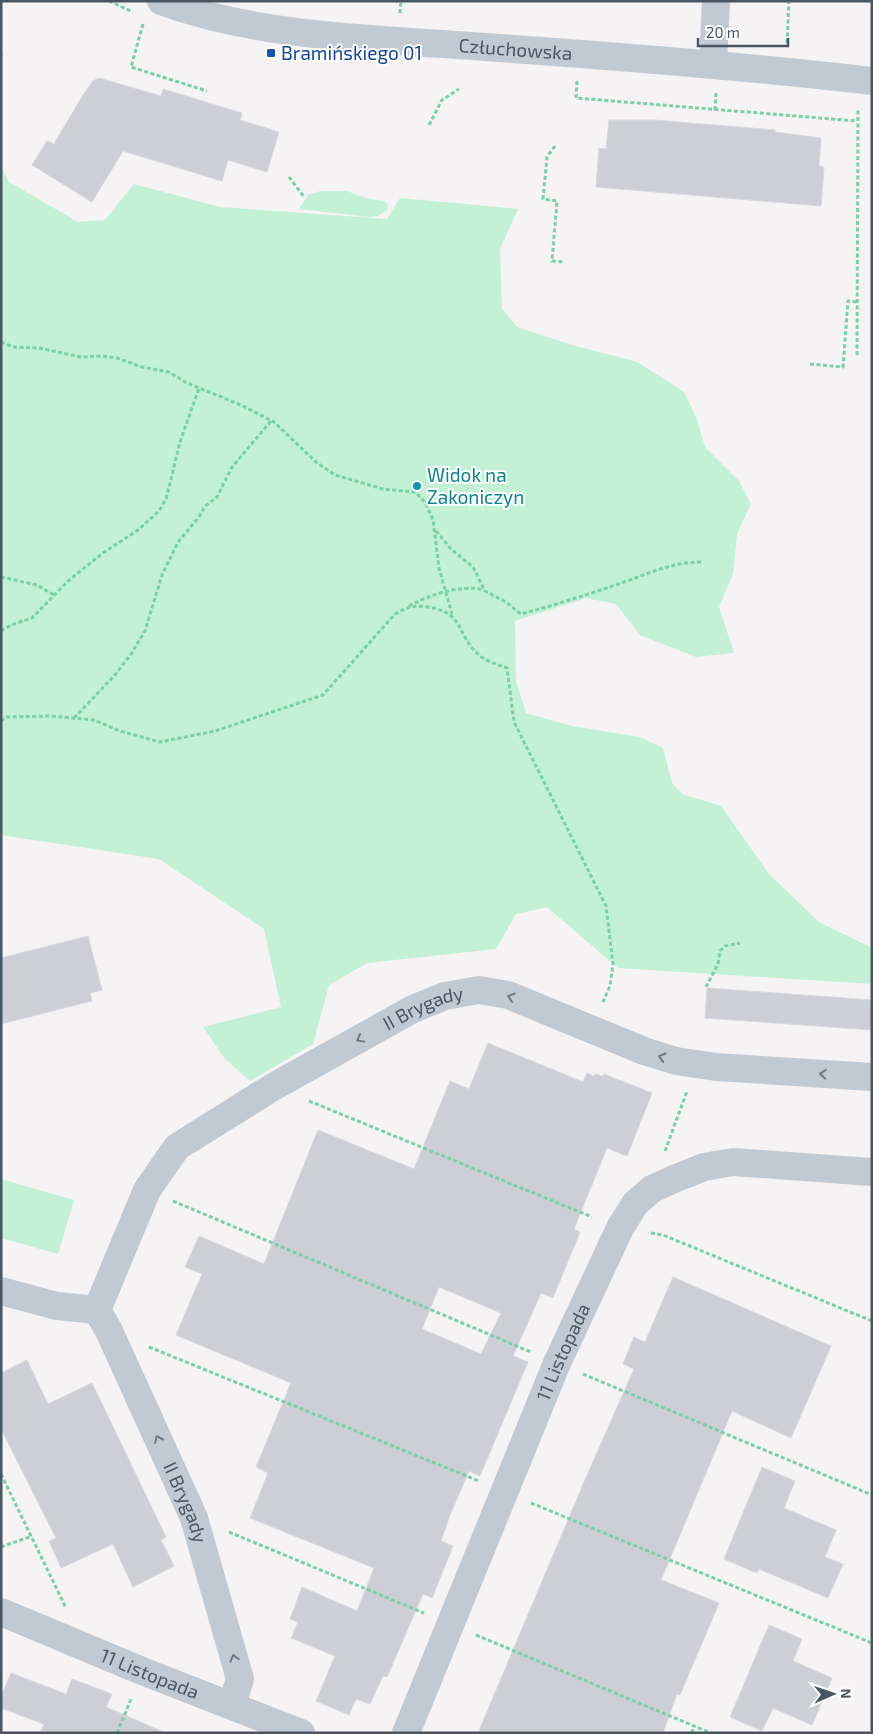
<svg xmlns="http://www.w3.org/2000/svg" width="873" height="1734" font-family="'Exo 2',sans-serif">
<rect width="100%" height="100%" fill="#f5f3f3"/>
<g fill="#c3f1d5">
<path d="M 1,165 L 9,182 L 78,222 L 105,220 L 134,184 L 220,207 L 387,219 L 400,198 L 518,209 L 500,249 L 502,309 L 517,327 L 572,345 L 637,362 L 684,392 L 696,417 L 705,447 L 739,481 L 751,504 L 737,534 L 733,574 L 719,607 L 734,653 L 696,657 L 640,635 L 616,604 L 586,598 L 515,621 L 516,681 L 526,713 L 572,726 L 640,737 L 663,748 L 672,783 L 682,794 L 721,806 L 769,874 L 819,922 L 872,948 L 872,984 L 618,968 L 547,907 L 516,914 L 496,949 L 367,963 L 329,985 L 313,1044 L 250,1081 L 225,1059 L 203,1027 L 281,1007 L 264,929 L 159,859 L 1,835 Z"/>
<path d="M 321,191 L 347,191 L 365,198 L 384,201 L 388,205 L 387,210 L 378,216 L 369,217 L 299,209 L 309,194 Z"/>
<path d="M 1,1179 L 74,1200 L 58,1254 L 1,1238 Z"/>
</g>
<g fill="#cdcfd5" stroke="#d7d9de" fill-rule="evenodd">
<path d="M 99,78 L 161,96 L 163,89 L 209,103 L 242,113 L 240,120 L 279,132 L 267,172 L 228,160 L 222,181 L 123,151 L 92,202 L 32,165 L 47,141 L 54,144 L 83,95 L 93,81 Z"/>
<path d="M 609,120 L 655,120 L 775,130 L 775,132 L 821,138 L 819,166 L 824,167 L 821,206 L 596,187 L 599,148 L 606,149 Z"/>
<path d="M 88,936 L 102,990 L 90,993 L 92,1001 L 1,1024 L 1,958 Z"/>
<path d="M 707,988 L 872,1000 L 872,1030 L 705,1018 Z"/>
<path d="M 488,1043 L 583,1082 L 587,1073 L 594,1076 L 595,1074 L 603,1076 L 604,1074 L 652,1093 L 627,1156 L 607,1148 L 574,1229 L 580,1232 L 553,1298 L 541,1293 L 513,1356 L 528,1362 L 480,1476 L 469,1471 L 450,1515 L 441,1541 L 453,1546 L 432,1598 L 423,1594 L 387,1677 L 383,1676 L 370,1704 L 356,1699 L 349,1715 L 316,1701 L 335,1656 L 291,1638 L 298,1622 L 290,1619 L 302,1587 L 357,1611 L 374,1568 L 250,1518 L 268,1473 L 256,1467 L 291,1383 L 176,1335 L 202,1274 L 185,1267 L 199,1236 L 264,1264 L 318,1130 L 414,1169 L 450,1081 L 469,1089 ZM 439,1287 L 501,1313 L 481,1354 L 422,1329 Z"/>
<path d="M 673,1277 L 831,1346 L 791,1438 L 732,1411 L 661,1580 L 719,1603 L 680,1695 L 677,1694 L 663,1733 L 478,1733 L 584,1482 L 634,1369 L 623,1364 L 634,1337 L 645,1342 Z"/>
<path d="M 27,1360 L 48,1404 L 92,1383 L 166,1537 L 161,1540 L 174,1566 L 133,1587 L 113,1544 L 61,1568 L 49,1541 L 56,1538 L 1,1429 L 1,1373 Z"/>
<path d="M 762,1467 L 795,1481 L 784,1508 L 836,1530 L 825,1557 L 843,1564 L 828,1598 L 759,1569 L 757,1573 L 724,1559 Z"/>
<path d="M 769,1625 L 802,1639 L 793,1661 L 832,1678 L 812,1725 L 773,1708 L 762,1731 L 730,1717 Z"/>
<path d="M 11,1673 L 66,1694 L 72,1679 L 112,1694 L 106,1707 L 166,1733 L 40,1733 L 44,1724 L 1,1708 L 1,1697 Z"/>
</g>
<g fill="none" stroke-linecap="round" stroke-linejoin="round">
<g stroke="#7ad0a6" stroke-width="3" stroke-dasharray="4 2.5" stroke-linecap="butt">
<path d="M 109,1 L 133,12"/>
<path d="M 400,13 L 401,1"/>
<path d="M 143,24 L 131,67 L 207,91"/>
<path d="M 787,43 L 789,1"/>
<path d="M 1,55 L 2,56"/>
<path d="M 577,81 L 576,98 L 857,121"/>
<path d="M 715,110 L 716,93"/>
<path d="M 429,125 L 442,100 L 459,89"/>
<path d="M 555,146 L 547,157 L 543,199 L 557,201 L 552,261 L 564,262"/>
<path d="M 289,177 L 304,197"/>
<path d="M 1,342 L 13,347 L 39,348 L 81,357 L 101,356 L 117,358 L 142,367 L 169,372 L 185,382 L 243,406 L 274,422 L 316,462 L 335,475 L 383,489 L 415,492 L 425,502 L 433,520 L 439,568 L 452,614"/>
<path d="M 857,355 L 858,109"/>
<path d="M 810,364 L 843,367 L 848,301 L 857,302"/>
<path d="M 436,531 L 451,549 L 473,567 L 485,591 L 506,602 L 521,614 C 555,605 590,594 624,582 C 650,573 673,562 701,562"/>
<path d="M 1,577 L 37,585 L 54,595"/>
<path d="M 409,606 C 429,595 461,584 484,590"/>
<path d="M 1,631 L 11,625 L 32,618 L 68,581 L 103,553 L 138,530 L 159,511 L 166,499 L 180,442 L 199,388"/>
<path d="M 74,718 L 115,675 L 131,654 L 145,631 L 162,575 L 178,542 L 199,517 L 205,506 L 217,497 L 232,467 L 271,421"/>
<path d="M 1,721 L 7,717 L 50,716 L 94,720 L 120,731 L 160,742 L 215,731 L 323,695 L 395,614 C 407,607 414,605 428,607 C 466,613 455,634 479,655 C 487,662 497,664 507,668 L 514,722 L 606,906 L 613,964 L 610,986 L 603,1002"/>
<path d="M 706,987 L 718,964 L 720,951 L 725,946 L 740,943"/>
<path d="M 309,1101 L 592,1217"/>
<path d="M 665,1151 L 687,1091"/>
<path d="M 173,1201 L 531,1352"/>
<path d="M 651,1233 L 663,1235 L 872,1321"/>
<path d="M 149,1347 L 479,1481"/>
<path d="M 583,1374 L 872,1495"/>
<path d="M 1,1474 L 66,1608"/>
<path d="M 531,1503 L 872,1643"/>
<path d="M 229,1532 L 424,1613"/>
<path d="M 1,1547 L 32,1536"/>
<path d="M 476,1635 L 711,1733"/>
<path d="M 117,1733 L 131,1699"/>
<path d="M 692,1733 L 694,1726"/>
</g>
<g stroke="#c1cad2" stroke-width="28">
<path id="s1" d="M 161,1 C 262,38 379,39 485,47 C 614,56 743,66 872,81"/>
<path d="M 713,63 L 716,1"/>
<path id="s2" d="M 1,1291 L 57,1306 L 97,1310 L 147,1190 L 177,1147 L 273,1087 L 413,1009 L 445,996 L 479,990 L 508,995 L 644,1051 L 676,1061 L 716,1067 L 872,1077"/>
<path id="s3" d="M 97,1310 L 109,1331 L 194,1518 L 240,1679 L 232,1705"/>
<path id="s4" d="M 1,1612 L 142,1671 L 301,1733"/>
<path id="s5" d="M 406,1733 L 557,1363 L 620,1228 L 635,1204 L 652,1189 L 674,1179 L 704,1167 L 733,1162 L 872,1172"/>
</g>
</g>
<defs><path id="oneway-chevron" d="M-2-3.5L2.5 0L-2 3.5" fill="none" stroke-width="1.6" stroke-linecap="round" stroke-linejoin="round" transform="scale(1.25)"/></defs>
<g stroke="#6e7983">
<use href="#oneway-chevron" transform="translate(511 997) rotate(-162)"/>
<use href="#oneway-chevron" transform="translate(360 1039) rotate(151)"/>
<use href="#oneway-chevron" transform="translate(662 1057) rotate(-163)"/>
<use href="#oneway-chevron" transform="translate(823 1074) rotate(-176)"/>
<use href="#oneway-chevron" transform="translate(158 1439) rotate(-114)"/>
<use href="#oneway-chevron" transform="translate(234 1658) rotate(-106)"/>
</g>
<rect fill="#1a4fb4" stroke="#fff" stroke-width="2" x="266" y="48" width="10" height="10" rx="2.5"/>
<circle fill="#0f9aa8" stroke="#fff" stroke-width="2" cx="417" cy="486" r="5"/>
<g text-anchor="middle" stroke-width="4" stroke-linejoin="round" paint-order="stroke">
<g font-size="19" fill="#4a5661" stroke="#fff">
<text dy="7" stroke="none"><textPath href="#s1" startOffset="359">Człuchowska</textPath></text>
<text dy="7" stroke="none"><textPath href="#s2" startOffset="564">II Brygady</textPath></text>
<text dy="7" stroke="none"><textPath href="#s5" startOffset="412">11 Listopada</textPath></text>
<text dy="7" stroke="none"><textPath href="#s3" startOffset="212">II Brygady</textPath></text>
<text dy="7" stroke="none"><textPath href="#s4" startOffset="161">11 Listopada</textPath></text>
</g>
<g font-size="19" fill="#164399" stroke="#fff" text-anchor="start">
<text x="281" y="60">Bramińskiego 01</text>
</g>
<g font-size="19" fill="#0d838f" stroke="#fff" text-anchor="start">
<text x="427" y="482">Widok na<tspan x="427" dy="22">Zakoniczyn</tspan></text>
</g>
</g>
<rect width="873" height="1734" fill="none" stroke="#4a5661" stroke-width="5"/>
<g transform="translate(833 1694) rotate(88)" stroke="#ffffff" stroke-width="4" paint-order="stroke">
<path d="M0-4L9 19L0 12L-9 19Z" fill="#4a5661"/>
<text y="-8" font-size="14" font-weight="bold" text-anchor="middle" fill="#4a5661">N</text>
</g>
<path d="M698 38v8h90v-8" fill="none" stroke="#4a5661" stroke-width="2.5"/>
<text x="706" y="38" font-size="15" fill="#4a5661" stroke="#ffffff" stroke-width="4" paint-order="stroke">20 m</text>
</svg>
